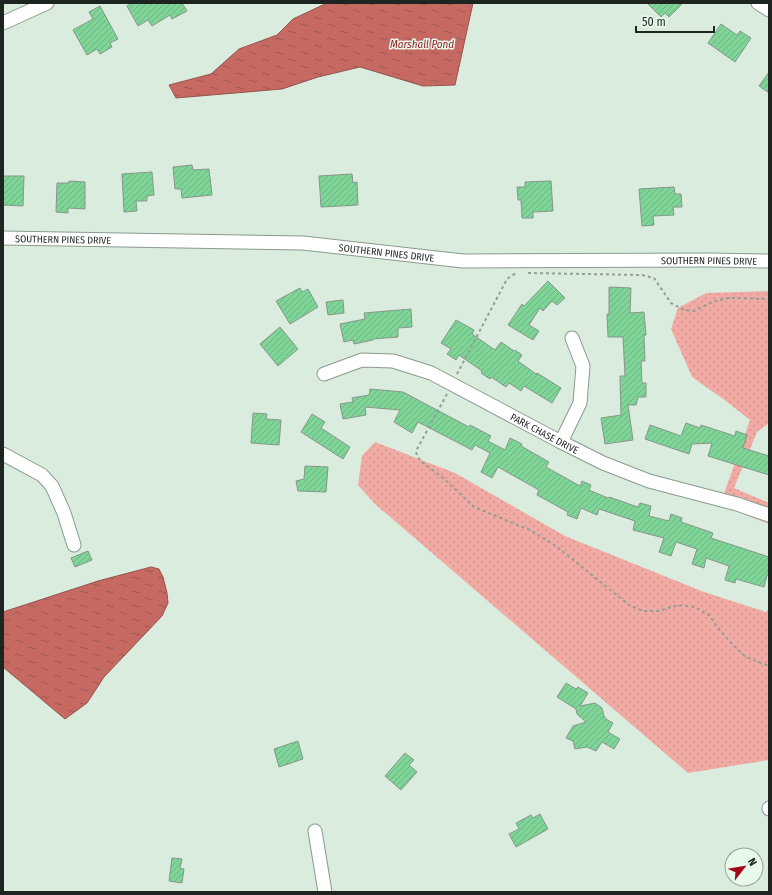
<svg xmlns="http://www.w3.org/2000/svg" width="772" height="895" font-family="'Fira Sans Condensed',sans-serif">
<defs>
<pattern id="grass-dots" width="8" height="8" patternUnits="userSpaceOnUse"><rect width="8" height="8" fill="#f2aba4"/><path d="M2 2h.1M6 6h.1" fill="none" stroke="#cf938d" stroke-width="1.8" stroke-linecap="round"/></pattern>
<pattern id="water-ripples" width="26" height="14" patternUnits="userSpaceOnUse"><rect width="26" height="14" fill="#c66962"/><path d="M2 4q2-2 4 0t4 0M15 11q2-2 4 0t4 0" fill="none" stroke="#a05650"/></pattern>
<pattern id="building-hatch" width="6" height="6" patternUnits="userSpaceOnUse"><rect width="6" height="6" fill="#7fd498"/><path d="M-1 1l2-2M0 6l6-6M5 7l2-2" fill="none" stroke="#6db683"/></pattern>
</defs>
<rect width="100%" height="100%" fill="#daecde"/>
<g fill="url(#grass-dots)">
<path d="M 769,291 L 769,424 L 768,424 L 757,432 L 734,488 L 769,503 L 769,524 L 720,505 L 750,420 L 726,401 L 692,377 L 671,329 L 678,308 L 706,293 Z"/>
<path d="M 375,442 L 455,473 L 565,536 L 704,592 L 766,612 L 769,609 L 769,760 L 688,773 L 375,504 L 358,485 L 362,456 Z"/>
</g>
<g fill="url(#water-ripples)" stroke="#94554e">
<path d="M 327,3 L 473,3 L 455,85 L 423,86 L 360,67 L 318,77 L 282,89 L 176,98 L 169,85 L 211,74 L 239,49 L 277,35 L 293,19 Z"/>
<path d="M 151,567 L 159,569 L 163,577 L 167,593 L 168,603 L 162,616 L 104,677 L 87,703 L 65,719 L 3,667 L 3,612 L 98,581 Z"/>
</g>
<g fill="url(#building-hatch)" stroke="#86978a">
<path d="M 132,3 L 182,3 L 187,11 L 172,19 L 170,15 L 152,26 L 148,20 L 138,26 L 127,6 Z"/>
<path d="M 647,3 L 683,3 L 669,17 L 665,13 L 661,17 Z"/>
<path d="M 100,6 L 118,39 L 110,43 L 112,47 L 100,54 L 97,49 L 87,55 L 73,30 L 93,19 L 89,12 Z"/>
<path d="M 721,24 L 737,35 L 740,31 L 751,38 L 735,62 L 708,43 Z"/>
<path d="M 769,72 L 769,93 L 759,86 Z"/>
<path d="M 192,165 L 193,170 L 209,169 L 212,195 L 182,198 L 181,189 L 175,189 L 173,167 Z"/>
<path d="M 152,172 L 154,195 L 147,196 L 147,201 L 136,201 L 137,211 L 124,212 L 122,174 Z"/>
<path d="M 352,174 L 353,183 L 357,182 L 358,205 L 321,207 L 319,176 Z"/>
<path d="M 3,176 L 24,176 L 23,206 L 3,205 Z"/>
<path d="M 69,181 L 85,182 L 85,209 L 68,208 L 68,213 L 56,212 L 57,183 L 69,183 Z"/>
<path d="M 551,181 L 553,211 L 533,212 L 533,218 L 522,218 L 521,200 L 518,200 L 517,187 L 525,187 L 525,182 Z"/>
<path d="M 674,187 L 675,194 L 681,194 L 682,207 L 673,207 L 674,215 L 653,216 L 654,225 L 642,226 L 639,189 Z"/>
<path d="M 548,281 L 565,298 L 557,305 L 552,301 L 543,311 L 540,308 L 529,325 L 539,331 L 533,340 L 508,325 L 522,304 L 524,306 Z"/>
<path d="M 609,287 L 631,288 L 630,313 L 644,312 L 646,335 L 644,335 L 645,361 L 641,361 L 642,383 L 646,383 L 646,397 L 638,397 L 636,405 L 628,405 L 633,440 L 605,444 L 601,418 L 621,415 L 620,376 L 625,376 L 623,337 L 608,337 L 607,314 L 609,314 Z"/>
<path d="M 300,288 L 302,292 L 308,289 L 318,307 L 290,324 L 276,301 Z"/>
<path d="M 343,300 L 344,313 L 328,315 L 326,302 Z"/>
<path d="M 411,309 L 412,327 L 398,328 L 398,337 L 373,339 L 373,340 L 354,344 L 353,340 L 344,342 L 340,324 L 365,319 L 364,313 Z"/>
<path d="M 456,320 L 474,330 L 472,334 L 495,350 L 501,342 L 514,351 L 515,350 L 522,355 L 518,361 L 536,374 L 537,373 L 561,388 L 552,403 L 524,386 L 521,391 L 509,383 L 506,387 L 491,377 L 490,379 L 481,373 L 482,371 L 459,355 L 456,360 L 447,354 L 451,349 L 441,343 Z"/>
<path d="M 280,327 L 298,349 L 278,366 L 260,344 Z"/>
<path d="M 370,389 L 403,392 L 469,427 L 470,425 L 491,436 L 488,441 L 505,450 L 510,438 L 522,444 L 521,446 L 549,462 L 546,467 L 580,486 L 582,481 L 591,485 L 589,490 L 608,498 L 609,497 L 638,507 L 640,503 L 651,506 L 649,516 L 669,521 L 671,514 L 682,518 L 681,522 L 713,533 L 711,538 L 769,557 L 769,576 L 767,575 L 764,587 L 736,579 L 735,583 L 725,580 L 729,566 L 706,558 L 704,568 L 692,564 L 697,549 L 676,542 L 671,556 L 659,552 L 664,538 L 633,530 L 635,521 L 599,509 L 597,515 L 581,508 L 577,519 L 567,515 L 568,512 L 537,495 L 539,490 L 498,467 L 492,478 L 481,472 L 490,453 L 475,445 L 472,450 L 418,422 L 412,433 L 394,422 L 400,410 L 365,407 L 366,415 L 343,419 L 340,404 L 353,402 L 352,398 L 369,395 Z"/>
<path d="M 253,413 L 267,414 L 266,419 L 281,420 L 279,445 L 251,443 Z"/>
<path d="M 312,414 L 325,422 L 321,428 L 350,447 L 343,459 L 301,432 Z"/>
<path d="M 686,423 L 700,428 L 701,425 L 735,436 L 736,431 L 747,435 L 743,448 L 769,456 L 769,475 L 708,456 L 712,443 L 692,444 L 689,454 L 645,439 L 650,425 L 681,436 Z"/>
<path d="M 305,466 L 328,467 L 326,492 L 298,491 L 296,481 L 304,479 Z"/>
<path d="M 88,551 L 92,560 L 75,567 L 71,558 Z"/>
<path d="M 566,683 L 576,689 L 578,687 L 588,693 L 580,706 L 595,703 L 602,708 L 604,716 L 606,719 L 613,723 L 608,732 L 620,739 L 614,749 L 602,742 L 596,751 L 587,747 L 575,749 L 573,741 L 566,738 L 573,726 L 586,722 L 577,714 L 576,709 L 557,697 Z"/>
<path d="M 298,741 L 303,759 L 279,767 L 274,749 Z"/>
<path d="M 405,753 L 414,760 L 409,765 L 417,772 L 401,790 L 385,776 Z"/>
<path d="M 540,814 L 548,829 L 516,847 L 509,834 L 519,829 L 516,823 L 531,815 L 533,818 Z"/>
<path d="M 172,858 L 182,859 L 180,868 L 184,869 L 182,883 L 169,881 Z"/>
</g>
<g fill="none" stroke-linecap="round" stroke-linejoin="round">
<g stroke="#8a9a8e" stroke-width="15">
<g id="minor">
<path d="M 758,3 L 769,10"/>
<path d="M 3,23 L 47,3"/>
<path id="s1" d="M 3,238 L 303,243 L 463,261 L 710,260 L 769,261"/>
<path id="s2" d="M 324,374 L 362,360 L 393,361 L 431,373 L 561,442 L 603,463 L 649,481 L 737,504 L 769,515"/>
<path d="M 561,442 L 580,403 L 583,366 L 572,338"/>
<path d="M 3,454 L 42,475 L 52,486 L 64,513 L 74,545"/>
<path d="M 769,808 L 769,809"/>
<path d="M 315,831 L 325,892"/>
</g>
</g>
<g stroke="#919f94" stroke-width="2" stroke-dasharray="3 3" stroke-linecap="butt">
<path d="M 528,273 L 642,275 L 654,278 L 671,303 L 684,310 L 694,311 L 714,301 L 729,298 L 769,299"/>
<path d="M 457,374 L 507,279 L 516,273"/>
<path d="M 447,394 L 416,451 L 417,456 L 422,462 L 442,477 L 474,507 L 530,530 L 556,546 L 629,605 L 643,611 L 659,611 L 678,605 L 695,607 L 709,615 L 719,629 L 733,645 L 746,657 L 769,666"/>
</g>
<use href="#minor" stroke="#fff" stroke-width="13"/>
</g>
<g text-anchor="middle" stroke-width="3" stroke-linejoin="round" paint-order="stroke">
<g font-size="10" fill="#1e2520" stroke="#e7f9eb">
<text dy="4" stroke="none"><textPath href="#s1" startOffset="60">SOUTHERN PINES DRIVE</textPath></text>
<text dy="4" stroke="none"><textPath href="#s1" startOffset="384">SOUTHERN PINES DRIVE</textPath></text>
<text dy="4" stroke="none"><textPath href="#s1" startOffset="707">SOUTHERN PINES DRIVE</textPath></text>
<text dy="4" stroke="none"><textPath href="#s2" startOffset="240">PARK CHASE DRIVE</textPath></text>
</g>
<g font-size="11" font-style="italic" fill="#8e1c1f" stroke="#e7f9eb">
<text x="422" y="48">Marshall Pond</text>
</g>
</g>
<rect width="772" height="895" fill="none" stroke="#1e2520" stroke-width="8"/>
<g transform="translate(744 867) rotate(59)"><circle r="19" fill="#e7f9eb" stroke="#97a49a"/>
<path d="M0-3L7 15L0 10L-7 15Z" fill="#a30719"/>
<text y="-6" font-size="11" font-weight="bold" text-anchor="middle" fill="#1e2520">N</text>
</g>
<path d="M636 26v6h78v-6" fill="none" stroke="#1e2520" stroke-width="2"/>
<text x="642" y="26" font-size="12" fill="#1e2520" stroke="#e7f9eb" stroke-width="3" paint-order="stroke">50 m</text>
</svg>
